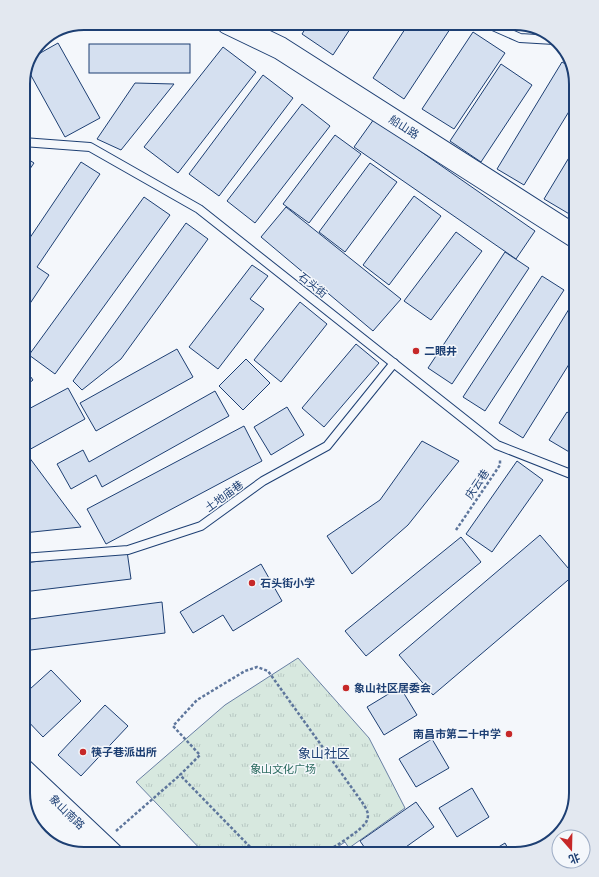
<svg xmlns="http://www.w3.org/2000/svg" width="599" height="877" font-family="'Exo 2','Noto Sans SC',sans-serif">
<defs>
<pattern id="grass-tufts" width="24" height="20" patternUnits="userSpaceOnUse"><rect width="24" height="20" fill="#d7e8df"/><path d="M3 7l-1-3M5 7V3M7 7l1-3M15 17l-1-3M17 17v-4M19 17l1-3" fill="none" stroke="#b8c8c3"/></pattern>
</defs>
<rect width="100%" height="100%" fill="#f4f7fb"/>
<path fill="url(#grass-tufts)" stroke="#687fa3" d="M 298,658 L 369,738 L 405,808 L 349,848 L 345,842 L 327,854 L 205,854 L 136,782 L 225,705 Z"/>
<g fill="#d5e0f0" stroke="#1d3f73">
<path d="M 309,23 L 354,23 L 333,55 L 302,34 Z"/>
<path d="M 409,23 L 454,23 L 404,99 L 373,78 Z"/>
<path d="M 473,32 L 505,53 L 454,129 L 422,109 Z"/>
<path d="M 58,43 L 100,118 L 65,137 L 28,70 L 35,56 Z"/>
<rect x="89" y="44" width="101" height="29"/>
<path d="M 223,47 L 256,72 L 178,173 L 144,147 Z"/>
<path d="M 562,62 L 572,68 L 576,84 L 576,100 L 524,185 L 497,169 Z"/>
<path d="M 501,64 L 532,85 L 481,162 L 450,141 Z"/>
<path d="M 263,75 L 293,98 L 219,196 L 189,174 Z"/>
<path d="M 135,83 L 174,84 L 121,150 L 97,139 Z"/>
<path d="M 302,104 L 330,126 L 255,223 L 227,201 Z"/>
<path d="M 374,119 L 535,231 L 516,259 L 354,147 Z"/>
<path d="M 335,135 L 361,154 L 309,223 L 283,204 Z"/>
<path d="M 576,146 L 576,207 L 571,215 L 544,199 Z"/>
<path d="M 23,156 L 34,163 L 23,179 Z"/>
<path d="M 81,162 L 100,174 L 37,267 L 49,275 L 23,314 L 23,248 Z"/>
<path d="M 370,163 L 397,182 L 345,252 L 319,232 Z"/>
<path d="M 414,196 L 441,216 L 389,285 L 363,265 Z"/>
<path d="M 144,197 L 170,215 L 55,374 L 29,355 Z"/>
<path d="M 286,207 L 401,299 L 373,331 L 261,237 Z"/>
<path d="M 186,223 L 208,239 L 121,359 L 82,390 L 73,381 Z"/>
<path d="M 456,232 L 482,251 L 431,320 L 404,301 Z"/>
<path d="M 505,252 L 529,268 L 452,384 L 428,368 Z"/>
<path d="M 252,265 L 268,276 L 250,299 L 264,309 L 218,369 L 189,347 Z"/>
<path d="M 542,276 L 564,290 L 485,411 L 463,397 Z"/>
<path d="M 300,302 L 327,324 L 281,382 L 254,360 Z"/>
<path d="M 569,309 L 576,313 L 576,353 L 523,438 L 499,423 Z"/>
<path d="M 356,344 L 379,363 L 324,427 L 302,408 Z"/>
<path d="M 177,349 L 193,377 L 96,431 L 80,403 Z"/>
<path d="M 246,359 L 270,383 L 243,410 L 219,386 Z"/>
<path d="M 23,366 L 33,380 L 23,388 Z"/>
<path d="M 68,388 L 85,419 L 27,451 L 23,445 L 23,412 Z"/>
<path d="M 215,391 L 229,416 L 102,487 L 96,475 L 71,489 L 57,464 L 83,450 L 89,462 Z"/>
<path d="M 287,407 L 304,435 L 271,455 L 254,427 Z"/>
<path d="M 567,412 L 576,418 L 576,456 L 549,440 Z"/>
<path d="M 244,426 L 262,461 L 106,544 L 87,509 Z"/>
<path d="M 422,441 L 459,461 L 408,525 L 352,574 L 327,536 L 380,500 Z"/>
<path d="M 23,449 L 81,527 L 23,533 Z"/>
<path d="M 517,461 L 543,480 L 492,552 L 466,534 Z"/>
<path d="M 540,535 L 574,575 L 433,695 L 399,655 Z"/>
<path d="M 461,537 L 481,562 L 366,656 L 345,631 Z"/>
<path d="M 127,551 L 131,579 L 23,592 L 23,563 Z"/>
<path d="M 261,564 L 282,601 L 233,631 L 223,615 L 193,633 L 180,612 Z"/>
<path d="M 162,602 L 165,633 L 23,651 L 23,620 Z"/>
<path d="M 51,670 L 81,701 L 43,737 L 23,716 L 23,682 L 30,689 Z"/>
<path d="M 400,687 L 417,715 L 384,735 L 367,707 Z"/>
<path d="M 105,705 L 128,726 L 81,776 L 58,755 Z"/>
<path d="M 432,739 L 449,768 L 416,787 L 399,759 Z"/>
<path d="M 472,788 L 489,817 L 457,837 L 439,808 Z"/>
<path d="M 416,802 L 434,827 L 396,854 L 369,854 L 360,841 Z"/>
<path d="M 505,843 L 511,854 L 487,854 Z"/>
<path d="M 340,846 L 346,854 L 331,854 Z"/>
</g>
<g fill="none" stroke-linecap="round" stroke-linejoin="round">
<g stroke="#1d3f73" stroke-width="10">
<g id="lane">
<path d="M 486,23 L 520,38 L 554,40"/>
<path d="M 23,142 L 90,147 L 199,209 L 497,445 L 576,476"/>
<path d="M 23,558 L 128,550 L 201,526 L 263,481 L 327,446 L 394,363"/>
</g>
</g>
<g stroke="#1d3f73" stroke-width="24">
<path id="secondary" d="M 228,23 L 280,48 L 576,237"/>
</g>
<g stroke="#1d3f73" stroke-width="24">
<g id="primary">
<path d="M 23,770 L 112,854"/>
<path d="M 23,793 L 87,854"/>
</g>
</g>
<g stroke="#5e769c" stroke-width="2.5" stroke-dasharray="3 2" stroke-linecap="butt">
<path d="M 456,530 L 500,465 L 500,460"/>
<path d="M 116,831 L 180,775"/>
<path d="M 257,854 L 180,775 L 200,755 L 173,726 L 197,700 L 245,671 L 257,667 L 268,671 L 362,802 C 365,807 370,813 367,820 C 365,829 331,849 322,854"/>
</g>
<use href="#lane" stroke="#f4f7fb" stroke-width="8"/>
<use href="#secondary" stroke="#f4f7fb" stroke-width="22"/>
<use href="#primary" stroke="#f4f7fb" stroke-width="22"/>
</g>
<g fill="#c62828" stroke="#f4f7fb" stroke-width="1.5">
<circle cx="416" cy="351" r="4"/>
<circle cx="252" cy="583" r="4"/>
<circle cx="346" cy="688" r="4"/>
<circle cx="509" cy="734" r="4"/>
<circle cx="83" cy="752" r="4"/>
</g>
<g text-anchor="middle" stroke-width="3" stroke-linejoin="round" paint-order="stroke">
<g font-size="11" fill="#1d3f73" stroke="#f4f7fb">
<text transform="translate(404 127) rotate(33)" y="4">船山路</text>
<text transform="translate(313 285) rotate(38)" y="4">石头街</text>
<text transform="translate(477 484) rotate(-56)" y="4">庆云巷</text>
<text transform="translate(224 496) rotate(-36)" y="4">土地庙巷</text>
<text transform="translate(67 812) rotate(44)" y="4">象山南路</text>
</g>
<g font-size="11" font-weight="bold" fill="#1d3f73" stroke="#f4f7fb" text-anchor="start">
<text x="424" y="355">二眼井</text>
<text x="260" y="587">石头街小学</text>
<text x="354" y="692">象山社区居委会</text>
<text x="501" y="738" text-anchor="end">南昌市第二十中学</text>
<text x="91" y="756">筷子巷派出所</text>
</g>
<g font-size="11" fill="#2c6c60" stroke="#f4f7fb">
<text x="283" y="773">象山文化广场</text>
</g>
<g font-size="13" fill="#1d3f73" stroke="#f4f7fb">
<text x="324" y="758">象山社区</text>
</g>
</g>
<path d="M0 0H599V877H0ZM84 30H515A54 54 0 0 1 569 84V793A54 54 0 0 1 515 847H84A54 54 0 0 1 30 793V84A54 54 0 0 1 84 30Z" fill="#e3e8f0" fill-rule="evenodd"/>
<path fill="none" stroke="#1d3f73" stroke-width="2" d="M84 30H515A54 54 0 0 1 569 84V793A54 54 0 0 1 515 847H84A54 54 0 0 1 30 793V84A54 54 0 0 1 84 30Z"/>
<g transform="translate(571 849) rotate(160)"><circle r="19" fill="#f4f7fb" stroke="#9eadc5"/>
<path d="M0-3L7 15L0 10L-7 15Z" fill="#c62828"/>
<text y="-6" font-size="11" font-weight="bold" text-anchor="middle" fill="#1d3f73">北</text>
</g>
</svg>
